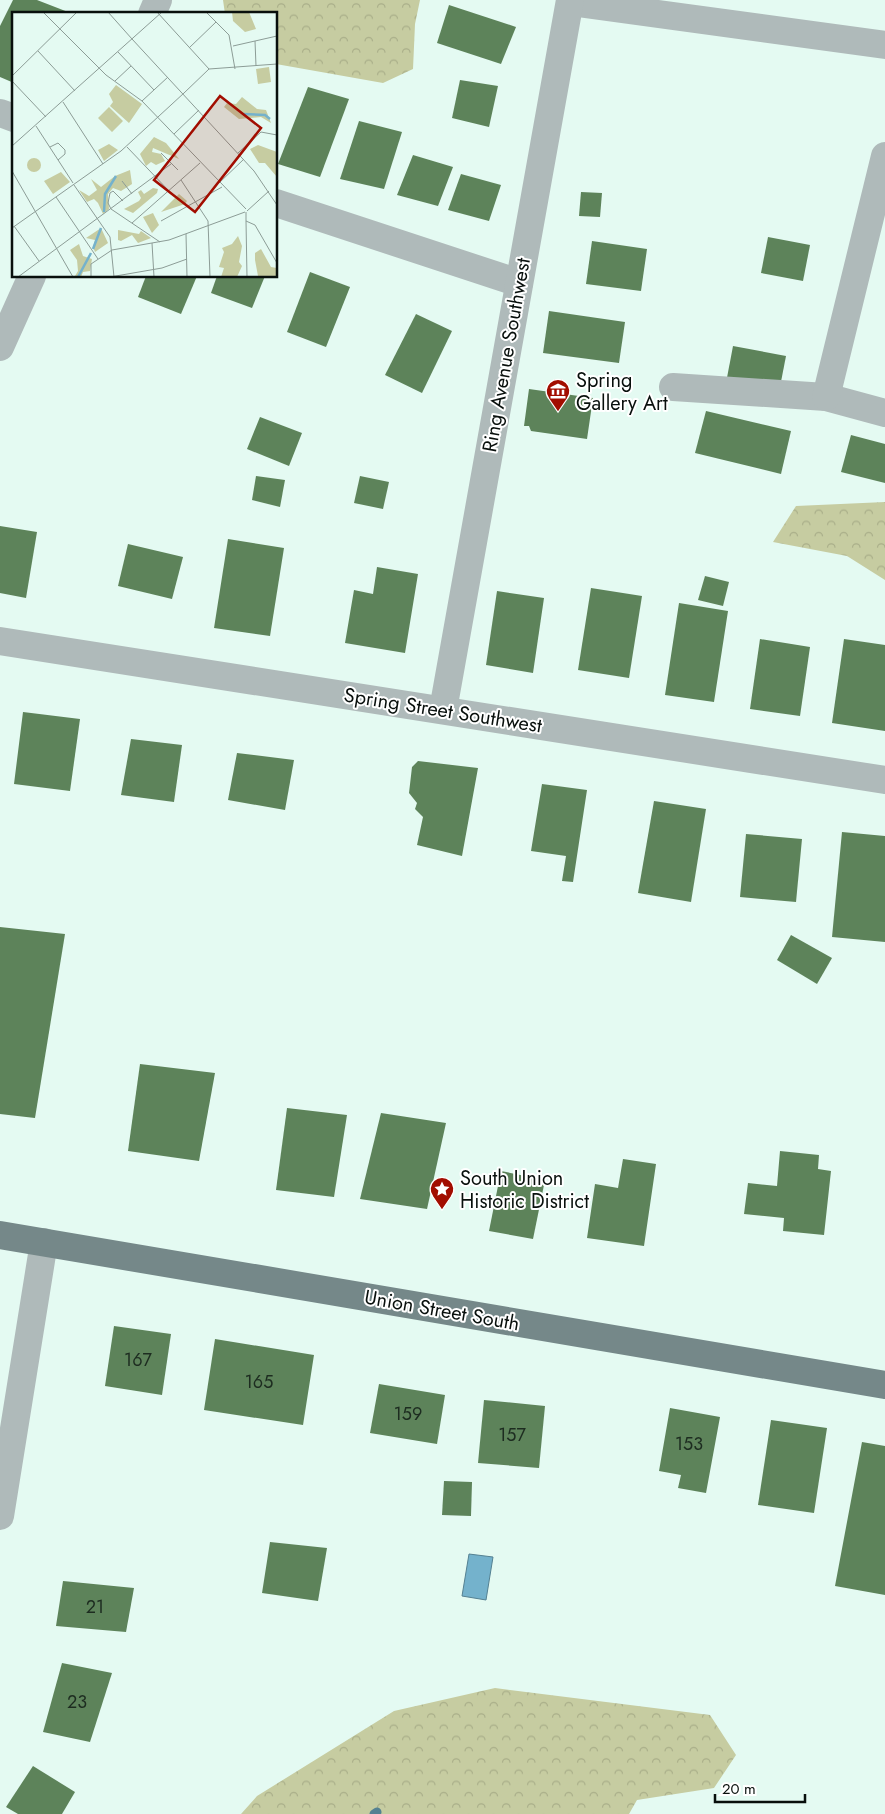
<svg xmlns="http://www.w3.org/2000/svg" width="885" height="1814" font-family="Jost,sans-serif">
<defs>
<pattern id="forest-crowns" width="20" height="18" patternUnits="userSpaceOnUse" patternTransform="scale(1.25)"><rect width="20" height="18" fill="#c6cca1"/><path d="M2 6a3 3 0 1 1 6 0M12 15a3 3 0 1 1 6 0" fill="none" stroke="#a9ae89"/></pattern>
</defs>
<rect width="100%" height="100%" fill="#e4faf2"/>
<g fill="url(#forest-crowns)">
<path d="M 223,0 L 420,0 L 415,24 L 413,69 L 383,83 L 276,64 L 276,14 L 225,14 Z"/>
<path d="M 885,502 L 885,580 L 847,556 L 773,542 L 796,506 Z"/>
<path d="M 495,1688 L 710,1715 L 736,1755 L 714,1788 L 637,1800 L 629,1814 L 241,1814 L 257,1796 L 394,1711 Z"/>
</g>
<path fill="#74b2cc" stroke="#548192" d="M 469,1554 L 493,1557 L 486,1600 L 462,1596 Z"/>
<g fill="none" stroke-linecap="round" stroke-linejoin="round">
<path stroke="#548192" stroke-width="9" d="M 374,1814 L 377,1812"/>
</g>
<g fill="#5d835a">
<path d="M 13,0 L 37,0 L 68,12 L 67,14 L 14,14 L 14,83 L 0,77 L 0,26 Z"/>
<path d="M 449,5 L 516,27 L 501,64 L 437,43 Z"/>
<path d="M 460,80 L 498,86 L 489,127 L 452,118 Z"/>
<path d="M 308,87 L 349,99 L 320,177 L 278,164 Z"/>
<path d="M 359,121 L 402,132 L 384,189 L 340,179 Z"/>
<path d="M 413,155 L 453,167 L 438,206 L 397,195 Z"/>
<path d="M 461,174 L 501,185 L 489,221 L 448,210 Z"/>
<path d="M 581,192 L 602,193 L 600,217 L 579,216 Z"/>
<path d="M 768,237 L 810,245 L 803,281 L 761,273 Z"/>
<path d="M 592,241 L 647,249 L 641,291 L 586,284 Z"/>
<path d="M 310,272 L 350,287 L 326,347 L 287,332 Z"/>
<path d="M 146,276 L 197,276 L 181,314 L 138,297 Z"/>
<path d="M 217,276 L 265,276 L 252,308 L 211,293 Z"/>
<path d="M 549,311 L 625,322 L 619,363 L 543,353 Z"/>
<path d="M 416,314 L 452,331 L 422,393 L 385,375 Z"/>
<path d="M 733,346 L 786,356 L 779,392 L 726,383 Z"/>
<path d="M 529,389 L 593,398 L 587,439 L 531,431 L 529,426 L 524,426 Z"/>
<path d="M 706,411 L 791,431 L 781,474 L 695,453 Z"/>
<path d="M 260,417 L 302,433 L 289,466 L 247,449 Z"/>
<path d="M 851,435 L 885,444 L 885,483 L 841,472 Z"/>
<path d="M 256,476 L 285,480 L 280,507 L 252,500 Z"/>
<path d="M 360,476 L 389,482 L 383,509 L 354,503 Z"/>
<path d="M 0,526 L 37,532 L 26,598 L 0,593 Z"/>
<path d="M 228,539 L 284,548 L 270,636 L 214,628 Z"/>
<path d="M 128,544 L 183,557 L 172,599 L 118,586 Z"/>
<path d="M 377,567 L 418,574 L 405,653 L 345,643 L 354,590 L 373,594 Z"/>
<path d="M 705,576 L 729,582 L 723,606 L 698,600 Z"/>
<path d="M 591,588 L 642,596 L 629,678 L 578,670 Z"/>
<path d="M 497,591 L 544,598 L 533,673 L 486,665 Z"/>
<path d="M 679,603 L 728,611 L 714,702 L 665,695 Z"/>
<path d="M 760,639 L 810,647 L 800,716 L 750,709 Z"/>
<path d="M 844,639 L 885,645 L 885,731 L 832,723 Z"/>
<path d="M 23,712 L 80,719 L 70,791 L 14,784 Z"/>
<path d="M 131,739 L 182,745 L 174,802 L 121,795 Z"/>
<path d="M 237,753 L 294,760 L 285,810 L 228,800 Z"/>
<path d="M 418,761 L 478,768 L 462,856 L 417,845 L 423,817 L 415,809 L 417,803 L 409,793 L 412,767 Z"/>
<path d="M 542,784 L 587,790 L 573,882 L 562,881 L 566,856 L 531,851 Z"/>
<path d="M 654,801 L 706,809 L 691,902 L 638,893 Z"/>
<path d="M 842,832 L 885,836 L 885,942 L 832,937 Z"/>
<path d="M 746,834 L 802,839 L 796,902 L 740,897 Z"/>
<path d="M 0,927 L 65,934 L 35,1118 L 0,1114 Z"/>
<path d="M 791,935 L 832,958 L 817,984 L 777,960 Z"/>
<path d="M 140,1064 L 215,1073 L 199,1161 L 128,1151 Z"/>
<path d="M 287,1108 L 347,1115 L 334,1197 L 276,1190 Z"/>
<path d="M 381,1113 L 446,1123 L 427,1209 L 360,1199 Z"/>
<path d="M 780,1151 L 819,1155 L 818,1169 L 831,1171 L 824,1235 L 783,1231 L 784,1218 L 744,1214 L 748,1183 L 777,1186 Z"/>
<path d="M 623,1159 L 656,1164 L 644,1246 L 587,1238 L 595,1184 L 618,1188 Z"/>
<path d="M 501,1171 L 545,1180 L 533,1239 L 489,1231 Z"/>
<path d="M 114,1326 L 171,1334 L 162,1395 L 105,1386 Z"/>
<path d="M 215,1339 L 314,1355 L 303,1425 L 204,1410 Z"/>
<path d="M 379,1384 L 445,1395 L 437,1444 L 370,1433 Z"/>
<path d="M 484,1400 L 545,1406 L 539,1468 L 478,1463 Z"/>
<path d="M 670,1408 L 720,1417 L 706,1493 L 678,1488 L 681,1475 L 659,1471 Z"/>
<path d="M 771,1420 L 827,1428 L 814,1513 L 758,1505 Z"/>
<path d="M 862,1442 L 885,1446 L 885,1595 L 835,1586 Z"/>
<path d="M 444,1481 L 472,1482 L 471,1516 L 442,1515 Z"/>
<path d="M 270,1542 L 327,1548 L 318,1601 L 262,1593 Z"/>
<path d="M 63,1581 L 134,1588 L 126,1632 L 56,1626 Z"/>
<path d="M 62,1663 L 112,1673 L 90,1742 L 43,1732 Z"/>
<path d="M 33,1766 L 75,1792 L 62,1814 L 18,1814 L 6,1807 Z"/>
</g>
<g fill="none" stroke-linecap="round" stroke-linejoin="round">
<g stroke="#afbaba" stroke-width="28">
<path d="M 570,2 L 885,45"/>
<path d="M 152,14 L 158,0"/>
<path d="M 0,113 L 14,118"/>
<path d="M 276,203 L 519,283"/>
<path d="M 0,347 L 32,276"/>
<path d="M 673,387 L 826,397 L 885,413"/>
<path d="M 826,397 L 885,156"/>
<path d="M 0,641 L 885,780"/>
<path d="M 443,710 L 570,0"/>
<path d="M 0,1516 L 44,1242"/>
</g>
<path stroke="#758889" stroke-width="28" d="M 0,1235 L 885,1385"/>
</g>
<defs>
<g id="museum-pin" transform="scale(1.25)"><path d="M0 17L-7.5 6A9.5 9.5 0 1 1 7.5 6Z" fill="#a20d00" stroke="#fff"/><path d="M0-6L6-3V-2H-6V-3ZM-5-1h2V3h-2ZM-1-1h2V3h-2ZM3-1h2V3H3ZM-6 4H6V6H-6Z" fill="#fff"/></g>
<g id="sight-pin" transform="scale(1.25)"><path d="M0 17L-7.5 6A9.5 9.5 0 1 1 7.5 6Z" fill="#a20d00" stroke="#fff"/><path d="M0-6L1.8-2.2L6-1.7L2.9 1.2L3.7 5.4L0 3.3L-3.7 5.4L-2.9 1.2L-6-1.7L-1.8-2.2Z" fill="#fff"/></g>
</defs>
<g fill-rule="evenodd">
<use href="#museum-pin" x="558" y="391"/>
<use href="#sight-pin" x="442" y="1189"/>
</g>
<g text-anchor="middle" stroke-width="4" stroke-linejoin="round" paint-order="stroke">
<g font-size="18" fill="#1d2c20">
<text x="138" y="1366">167</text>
<text x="259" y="1388">165</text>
<text x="408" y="1420">159</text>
<text x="512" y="1441">157</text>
<text x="689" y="1450">153</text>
<text x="95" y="1613">21</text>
<text x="77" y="1708">23</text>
</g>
<g font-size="20" fill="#080f0c" stroke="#fff">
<text transform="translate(506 355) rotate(-80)" y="7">Ring Avenue Southwest</text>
<text transform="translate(443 710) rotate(9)" y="7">Spring Street Southwest</text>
<text transform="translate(442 1310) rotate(10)" y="7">Union Street South</text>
</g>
<g font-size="20" fill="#080f0c" stroke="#fff" text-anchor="start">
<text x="576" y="387">Spring<tspan x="576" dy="23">Gallery Art</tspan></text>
<text x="460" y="1185">South Union<tspan x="460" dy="23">Historic District</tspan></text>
</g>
</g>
<g transform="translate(12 12)">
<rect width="265" height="265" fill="#e4faf2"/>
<path d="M 257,55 L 259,70 L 246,72 L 244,57 ZM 97,132 L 106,138 L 92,149 L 86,138 Z" fill="#c6cca1"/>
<path d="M 220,0 L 237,0 L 244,17 L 233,20 L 221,9 ZM 230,85 L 245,97 L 254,98 L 259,111 L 249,105 L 227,107 L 212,95 L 215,91 L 224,92 ZM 142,125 L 154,131 L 167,147 L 141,136 L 140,140 L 149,142 L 153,149 L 144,153 L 139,150 L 134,154 L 128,142 ZM 246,133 L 265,140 L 265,165 L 253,151 L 247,151 L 238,137 ZM 118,158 L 120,172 L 109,179 L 101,176 L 96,182 L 97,197 L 91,202 L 86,191 L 82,187 L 75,190 L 67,178 L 77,184 L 85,178 L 79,167 L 89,175 L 103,164 ZM 141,176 L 146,177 L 145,181 L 121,201 L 112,197 L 127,189 L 129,186 L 126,180 L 129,178 L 132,182 ZM 167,182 L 175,189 L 173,192 L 149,200 ZM 141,201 L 147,213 L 140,221 L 131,205 ZM 89,216 L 96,231 L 83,240 L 81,235 L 83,228 L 74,226 ZM 106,218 L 127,222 L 129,219 L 139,226 L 126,231 L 120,223 L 109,229 L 106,228 ZM 226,224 L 230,234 L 227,250 L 230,254 L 225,265 L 209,265 L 212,256 L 207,255 L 212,240 L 210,236 L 220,232 ZM 67,232 L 71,244 L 80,247 L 78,259 L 71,260 L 69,265 L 63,264 L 66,259 L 65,248 L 58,238 ZM 249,237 L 259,255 L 265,256 L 265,265 L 246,264 L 243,248 L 243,241 Z" fill="#c6cca1"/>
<path d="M 104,73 L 130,92 L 117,111 L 98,94 L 101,90 L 97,82 Z" fill="#c6cca1"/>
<path d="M15 153a7 7 0 1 1 14 0a7 7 0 1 1-14 0Z" fill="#c6cca1"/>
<path d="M 97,95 L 111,109 L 100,120 L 86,106 ZM 49,160 L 58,170 L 41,182 L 32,169 Z" fill="#c6cca1"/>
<path fill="none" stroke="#74b2cc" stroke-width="2.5" d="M 231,102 L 253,103 L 258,107M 92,200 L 93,182 L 104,164M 81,237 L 89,216M 66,265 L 79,241"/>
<path fill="none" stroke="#8c9c96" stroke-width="1" d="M 31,0 L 94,63 L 130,89 L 234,197M 96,0 L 120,27M 145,0 L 197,57M 194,0 L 217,23 L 223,57M 120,27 L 242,159 L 265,193M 243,29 L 244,54M 221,34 L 265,24M 177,36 L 204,10M 26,39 L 63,79M 106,40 L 142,78M 0,64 L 65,0M 0,69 L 34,105M 103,69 L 119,54M 172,81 L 197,57 L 265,52M 130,89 L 156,65M 51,90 L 91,152M 24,114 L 61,171M 162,122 L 187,98M 0,134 L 150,0M 38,135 L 46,131 L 53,138 L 53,142 L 46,148M 115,135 L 157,179M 149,141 L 166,158M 226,141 L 249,120 L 265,123M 0,159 L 61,265M 169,168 L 196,209 L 198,265M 110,169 L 120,182M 207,171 L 232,147M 62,173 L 98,225 L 102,265M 44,185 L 86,247M 111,189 L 101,179 L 98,181 L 96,191 L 99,197 L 148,230M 235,199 L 257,179M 234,200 L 234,209 L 243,213 L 265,251M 149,209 L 210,175M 234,209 L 235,265M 120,211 L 188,151M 2,214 L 27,249M 0,216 L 109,139 L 172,81M 174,222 L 175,265M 140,231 L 142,265M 6,265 L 159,152M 79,265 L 79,252 L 100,238 L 157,228 L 233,200M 98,265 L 150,256 L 175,247"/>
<path fill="#a20d00" fill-opacity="0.15" stroke="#a20d00" stroke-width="2.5" d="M 208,84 L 249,116 L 183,200 L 142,168 Z"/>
<rect width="265" height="265" fill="none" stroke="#080f0c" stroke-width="2.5"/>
</g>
<path d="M715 1794v8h90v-8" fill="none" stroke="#080f0c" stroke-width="2.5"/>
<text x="722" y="1794" font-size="15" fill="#080f0c" stroke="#ffffff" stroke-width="4" paint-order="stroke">20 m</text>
</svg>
